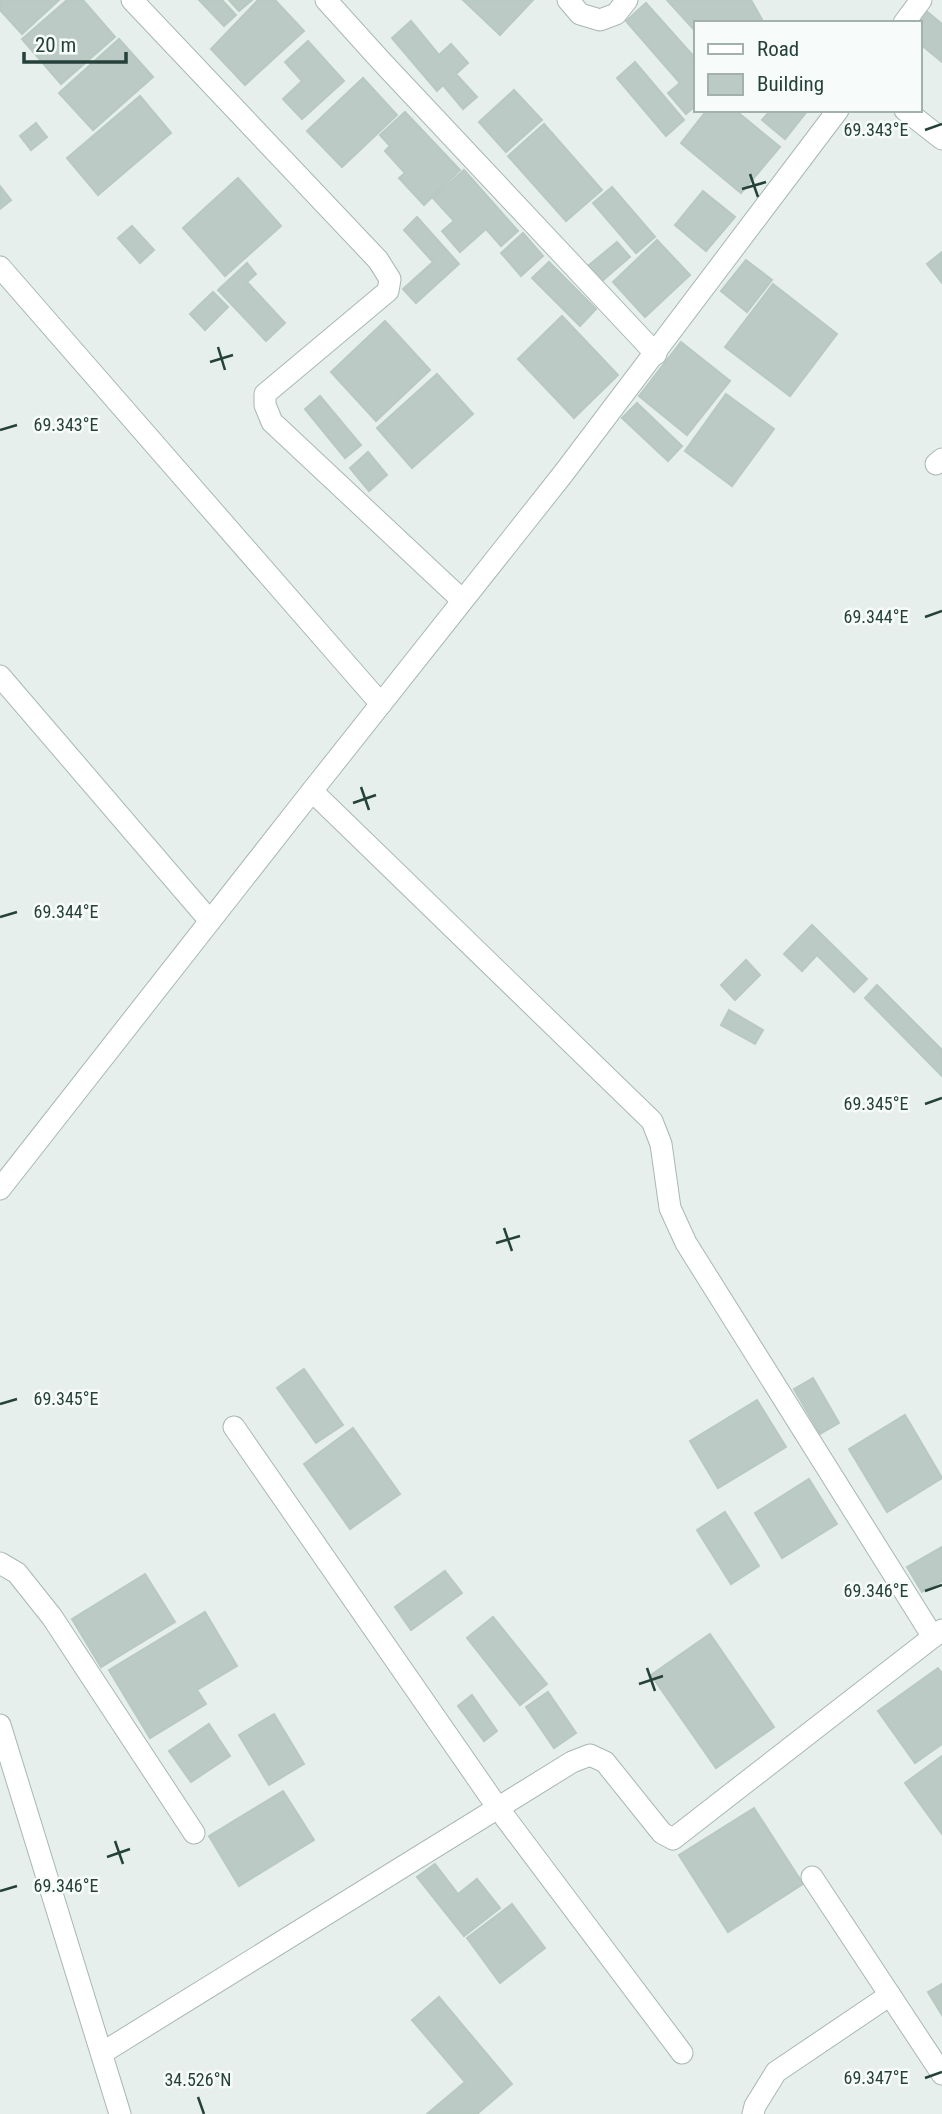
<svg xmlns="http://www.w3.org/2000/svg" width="942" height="2114" font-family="'Roboto Condensed',sans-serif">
<rect width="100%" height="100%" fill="#e6efeb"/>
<g fill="#bbcac4" stroke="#b8c9c2" stroke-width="2">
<path d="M 0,0 L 59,0 L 22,34 L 0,10 Z"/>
<path d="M 67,0 L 83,0 L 115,37 L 61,84 L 22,39 Z"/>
<path d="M 199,0 L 222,0 L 236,15 L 224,26 Z"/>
<path d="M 229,0 L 252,0 L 239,11 Z"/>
<path d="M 258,0 L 275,0 L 304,31 L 245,85 L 211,49 Z"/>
<path d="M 463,0 L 533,0 L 500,35 Z"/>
<path d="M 667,0 L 751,0 L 764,23 L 695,23 L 695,31 Z"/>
<path d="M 646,3 L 695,58 L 695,106 L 686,114 L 668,93 L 680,83 L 626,21 Z"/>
<path d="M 924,9 L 942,24 L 942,62 L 919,43 L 919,23 L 913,23 Z"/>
<path d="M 411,21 L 439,55 L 451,44 L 468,63 L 456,74 L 477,97 L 463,109 L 443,85 L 437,91 L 392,38 Z"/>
<path d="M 119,39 L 153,77 L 93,130 L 59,93 Z"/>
<path d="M 308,41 L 344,81 L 302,119 L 283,99 L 302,81 L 285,62 Z"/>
<path d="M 635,62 L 684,120 L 666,136 L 617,78 Z"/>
<path d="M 363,78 L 397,115 L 342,167 L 307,131 Z"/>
<path d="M 514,90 L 542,120 L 506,152 L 479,122 Z"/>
<path d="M 140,96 L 171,133 L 98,195 L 67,158 Z"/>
<path d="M 707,110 L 735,110 L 780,147 L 741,193 L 681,143 Z"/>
<path d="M 766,110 L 808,110 L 785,139 L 762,120 L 769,112 Z"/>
<path d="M 405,112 L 460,170 L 424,205 L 399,178 L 405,173 L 385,151 L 390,146 L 380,135 Z"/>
<path d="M 36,123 L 47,137 L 31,150 L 20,136 Z"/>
<path d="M 544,124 L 602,190 L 566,221 L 508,156 Z"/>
<path d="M 464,170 L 518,231 L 501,246 L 486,229 L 460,252 L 442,231 L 454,221 L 433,198 Z"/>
<path d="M 238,178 L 281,226 L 225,276 L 183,228 Z"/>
<path d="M 0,186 L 11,200 L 0,209 Z"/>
<path d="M 612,187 L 655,237 L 636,253 L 593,203 Z"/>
<path d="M 703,191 L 735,217 L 706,251 L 675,225 Z"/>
<path d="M 417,217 L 459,264 L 416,303 L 403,289 L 433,262 L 404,230 Z"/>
<path d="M 132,226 L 154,250 L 140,263 L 118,238 Z"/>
<path d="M 523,233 L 543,256 L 521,276 L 501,253 Z"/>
<path d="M 657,240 L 690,275 L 645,317 L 613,282 Z"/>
<path d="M 617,242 L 630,257 L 595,287 L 582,271 Z"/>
<path d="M 942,252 L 942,283 L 927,264 Z"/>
<path d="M 746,260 L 772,280 L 747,312 L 721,291 Z"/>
<path d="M 549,262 L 596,309 L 580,326 L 532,278 Z"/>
<path d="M 247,263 L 256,274 L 247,282 L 285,323 L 266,341 L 218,290 Z"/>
<path d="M 773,284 L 837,334 L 790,396 L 725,347 Z"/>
<path d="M 213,292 L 228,307 L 205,330 L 190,314 Z"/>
<path d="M 562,316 L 618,375 L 574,418 L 518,359 Z"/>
<path d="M 385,321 L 430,370 L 376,421 L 331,372 Z"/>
<path d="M 681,342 L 730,381 L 687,435 L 639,396 Z"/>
<path d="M 437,374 L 473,414 L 412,468 L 377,428 Z"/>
<path d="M 726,394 L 774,429 L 732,486 L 685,451 Z"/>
<path d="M 320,396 L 361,445 L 345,458 L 305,409 Z"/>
<path d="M 637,403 L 682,446 L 668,461 L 622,418 Z"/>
<path d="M 368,452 L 387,475 L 369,491 L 350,468 Z"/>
<path d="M 812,925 L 867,979 L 854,992 L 817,955 L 802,971 L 784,954 Z"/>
<path d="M 746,960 L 760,975 L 735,1000 L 721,985 Z"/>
<path d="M 877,985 L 942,1050 L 942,1076 L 865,998 Z"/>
<path d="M 729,1010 L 763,1030 L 755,1044 L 721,1025 Z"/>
<path d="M 304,1369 L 343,1425 L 316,1443 L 277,1388 Z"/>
<path d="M 813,1378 L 839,1423 L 820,1434 L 794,1389 Z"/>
<path d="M 757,1400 L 786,1447 L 718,1488 L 690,1441 Z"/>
<path d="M 905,1415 L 942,1478 L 887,1512 L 849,1449 Z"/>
<path d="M 353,1428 L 400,1494 L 350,1529 L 304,1464 Z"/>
<path d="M 809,1479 L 837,1524 L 782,1558 L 755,1513 Z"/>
<path d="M 725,1512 L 759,1566 L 731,1584 L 697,1530 Z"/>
<path d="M 942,1547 L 942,1581 L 922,1592 L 907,1567 Z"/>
<path d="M 445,1571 L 462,1593 L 411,1630 L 395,1607 Z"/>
<path d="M 145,1574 L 175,1622 L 101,1667 L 72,1619 Z"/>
<path d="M 205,1612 L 237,1666 L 197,1690 L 206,1704 L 150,1738 L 109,1670 Z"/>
<path d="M 493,1617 L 547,1684 L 520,1705 L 467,1638 Z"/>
<path d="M 710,1634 L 774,1727 L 716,1768 L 651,1675 Z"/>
<path d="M 938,1668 L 942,1673 L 942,1744 L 915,1763 L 878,1711 Z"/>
<path d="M 548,1692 L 576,1733 L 554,1748 L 526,1707 Z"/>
<path d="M 472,1695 L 497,1731 L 484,1741 L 458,1706 Z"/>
<path d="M 274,1714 L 304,1764 L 269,1785 L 239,1735 Z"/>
<path d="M 209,1724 L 230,1756 L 191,1782 L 169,1751 Z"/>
<path d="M 942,1756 L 942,1834 L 905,1783 Z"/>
<path d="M 283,1791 L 314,1840 L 239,1886 L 209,1836 Z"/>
<path d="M 754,1808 L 803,1884 L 728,1932 L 679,1855 Z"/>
<path d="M 435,1864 L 458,1894 L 477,1879 L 500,1908 L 464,1936 L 417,1877 Z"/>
<path d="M 512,1904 L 545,1948 L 500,1983 L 467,1938 Z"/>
<path d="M 942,1984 L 942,2015 L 928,1992 Z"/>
<path d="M 439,1997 L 512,2084 L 477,2114 L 427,2114 L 465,2082 L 412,2020 Z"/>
</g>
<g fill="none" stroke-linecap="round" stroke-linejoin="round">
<g stroke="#a8b8b2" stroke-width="23">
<g id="minor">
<path d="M 132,0 L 378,260 L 390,279 L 388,291 L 265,394 L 265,405 L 272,422 L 462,600"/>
<path d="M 326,0 L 382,62 L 656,354"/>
<path d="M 568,0 L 580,14 L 600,20 L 616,14 L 627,0"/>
<path d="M 904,23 L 921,0"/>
<path d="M 905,110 L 942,139"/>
<path d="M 0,267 L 381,704"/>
<path d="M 936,464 L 942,459"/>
<path d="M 0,676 L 210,921"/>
<path d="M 312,791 L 652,1121 L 661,1144 L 670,1208 L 686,1243 L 933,1637"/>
<path d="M 0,1189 L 312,791 L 563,474 L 838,110"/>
<path d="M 234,1427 L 498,1808 L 682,2053"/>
<path d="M 0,1563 L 17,1573 L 52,1617 L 194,1833"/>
<path d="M 0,1725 L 120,2114"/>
<path d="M 812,1877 L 942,2074"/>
<path d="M 102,2053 L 572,1762 L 590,1755 L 605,1762 L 662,1833 L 673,1839 L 942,1630"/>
<path d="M 753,2114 L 755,2106 L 776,2072 L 890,1995"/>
</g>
</g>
<use href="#minor" stroke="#fff" stroke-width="21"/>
</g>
<path fill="none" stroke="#24423a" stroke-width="2.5" d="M 925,130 L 942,124M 750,174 L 758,197M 742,189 L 766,182M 218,347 L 225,370M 210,362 L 233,355M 0,430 L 17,425M 925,617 L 942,611M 361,787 L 369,810M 353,803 L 376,795M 0,917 L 17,912M 925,1104 L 942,1098M 504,1228 L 512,1251M 496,1243 L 520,1236M 0,1404 L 17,1399M 925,1591 L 942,1585M 647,1668 L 655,1691M 639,1684 L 663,1676M 115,1841 L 123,1864M 107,1857 L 130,1849M 0,1891 L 17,1886M 925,2078 L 942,2072M 198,2097 L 204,2114"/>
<g font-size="18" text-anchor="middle" fill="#24423a" stroke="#f7fbf9" stroke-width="5" stroke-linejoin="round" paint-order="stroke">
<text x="876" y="136">69.343°E</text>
<text x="66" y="431">69.343°E</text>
<text x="876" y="623">69.344°E</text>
<text x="66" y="918">69.344°E</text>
<text x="876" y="1110">69.345°E</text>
<text x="66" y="1405">69.345°E</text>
<text x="876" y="1597">69.346°E</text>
<text x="66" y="1892">69.346°E</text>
<text x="876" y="2084">69.347°E</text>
<text x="198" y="2086">34.526°N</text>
</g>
<rect x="694" y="21" width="228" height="91" fill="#f7fbf9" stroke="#a3b1ad" stroke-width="2"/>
<rect x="708" y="44" width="35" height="10" fill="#ffffff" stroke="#a3b1ad" stroke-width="2"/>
<text x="757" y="56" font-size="21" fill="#24423a">Road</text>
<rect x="708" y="74" width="35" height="21" fill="#bbcac4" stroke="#a3b1ad" stroke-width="2"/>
<text x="757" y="91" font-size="21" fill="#24423a">Building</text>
<path d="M24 52v10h102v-10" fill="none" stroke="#24423a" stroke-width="3.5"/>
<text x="35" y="52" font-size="21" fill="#24423a" stroke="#f7fbf9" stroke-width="5" paint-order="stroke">20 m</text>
</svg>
